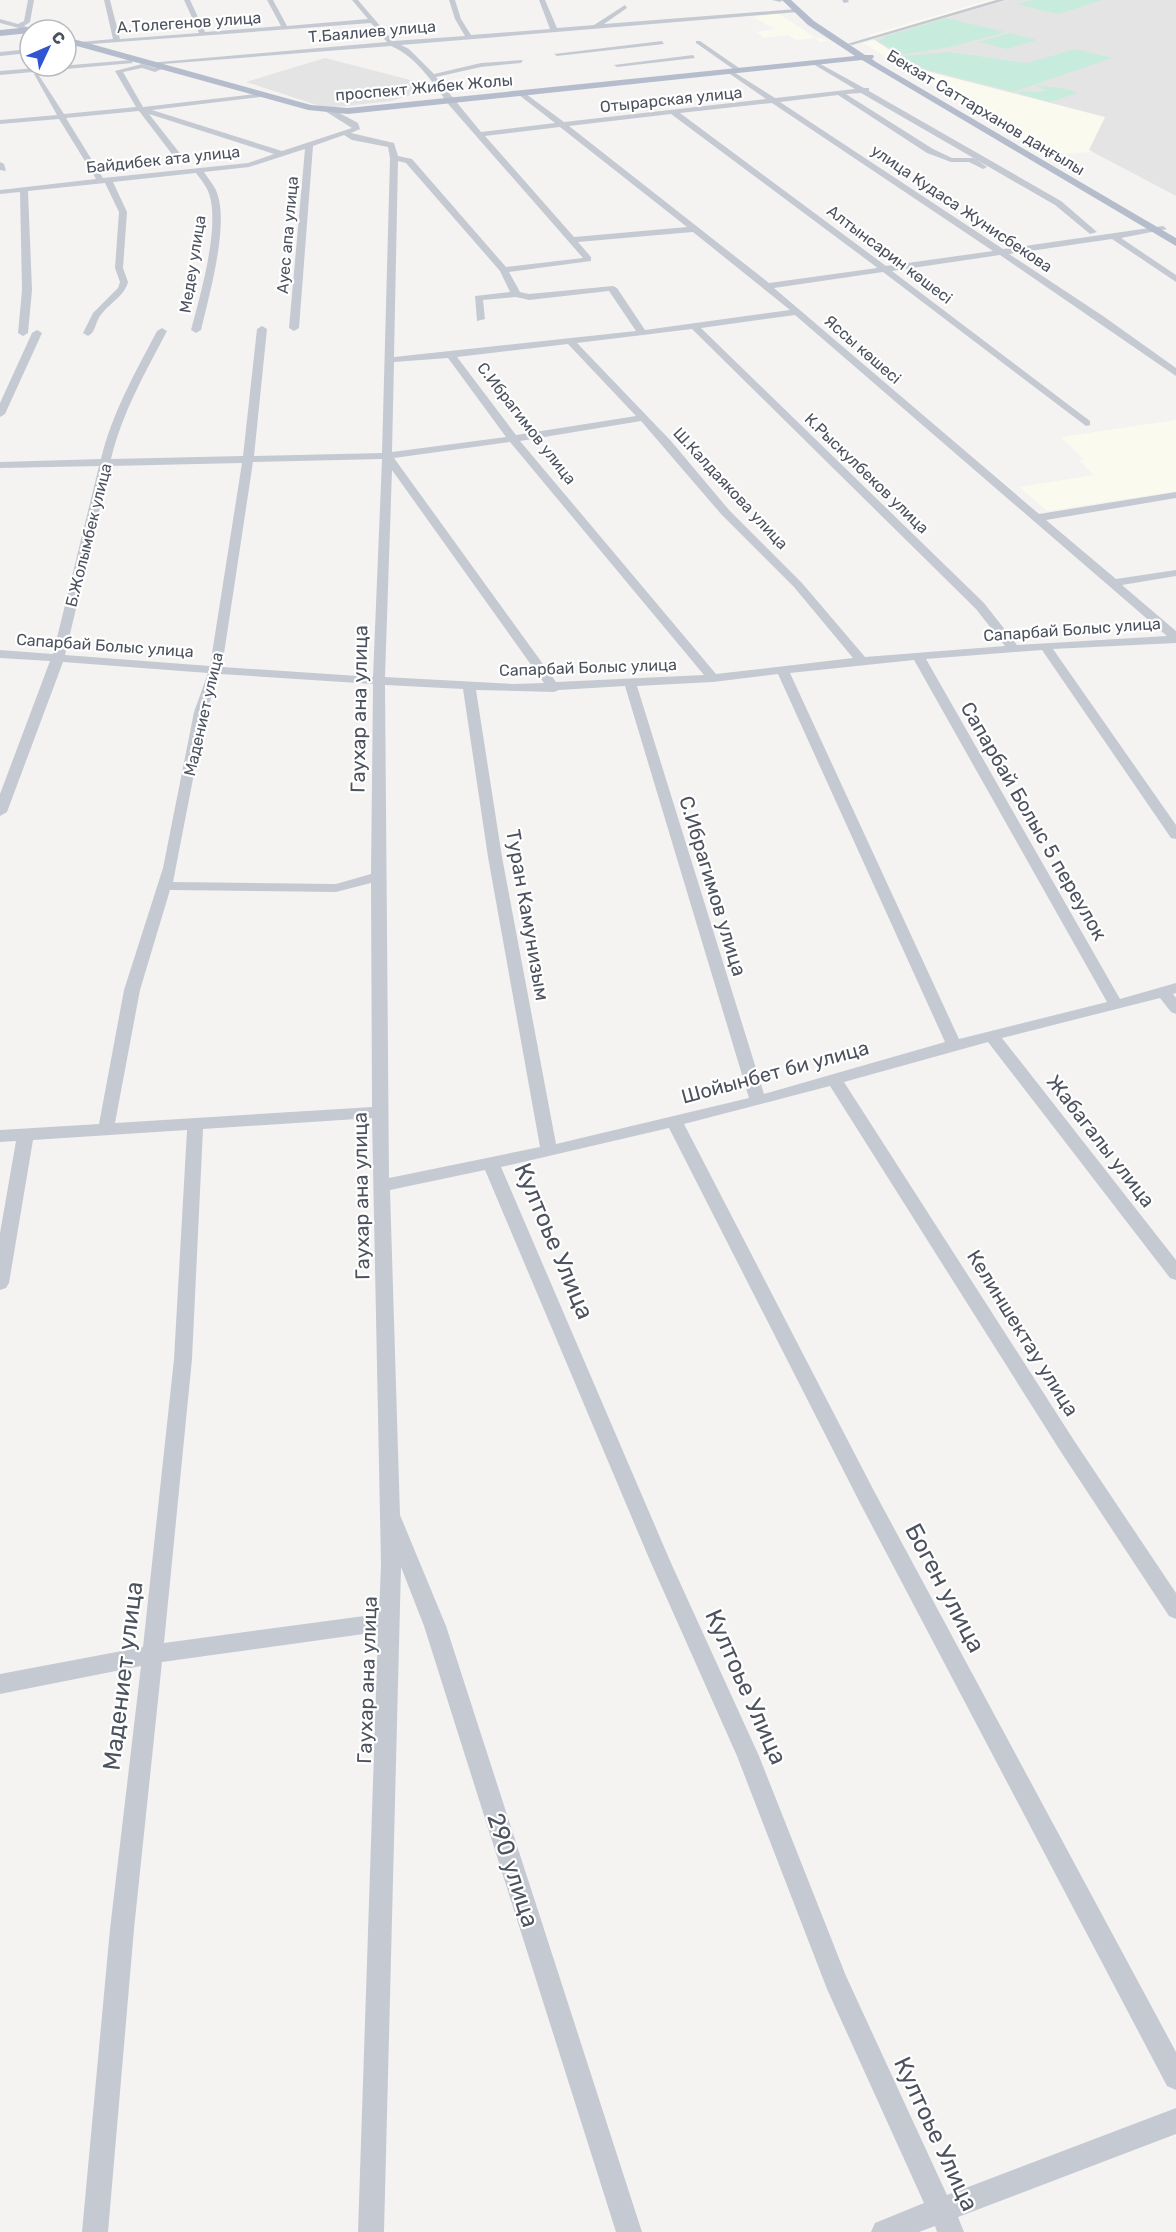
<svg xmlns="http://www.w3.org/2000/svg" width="1176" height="2232" font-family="Rubik,sans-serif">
<rect width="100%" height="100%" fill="#f4f3f2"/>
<g fill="#fbfaef">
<path d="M 990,0 L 1176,0 L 1116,150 L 1049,155 L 863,43 L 875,40 L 869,35 Z"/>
<path d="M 778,13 L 816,38 L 822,38 L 828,41 L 820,42 L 815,38 L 797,40 L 788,35 L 764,38 L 756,32 L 776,29 L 753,17 Z"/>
<path d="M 1176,420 L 1176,491 L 1047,511 L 1019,487 L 1094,475 L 1079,461 L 1084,460 L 1061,437 Z"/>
</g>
<g fill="#e5e4e4">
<path d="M 1007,0 L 1176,0 L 1176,196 L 1089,150 L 1105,117 L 919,69 L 873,39 Z"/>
<path d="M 325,58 L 426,84 L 429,89 L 392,101 L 335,107 L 320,106 L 246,82 Z"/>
</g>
<g fill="#c7ecdd">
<path d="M 1032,0 L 1103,0 L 1058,14 L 1017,4 Z"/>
<path d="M 946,18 L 1005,32 L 951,47 L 904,54 L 898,53 L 878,41 L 884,38 L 883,37 Z"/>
<path d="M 1010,33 L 1037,40 L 1007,49 L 979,42 Z"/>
<path d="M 1075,49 L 1112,58 L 1013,92 L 925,69 L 902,56 L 950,52 L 1027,63 Z"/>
<path d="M 1040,85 C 1053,88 1066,87 1078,93 L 1050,102 L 1017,93 C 1028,89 1037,94 1047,90 L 1036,86 Z"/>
</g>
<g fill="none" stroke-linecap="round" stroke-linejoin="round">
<g fill="#c5cad2" fill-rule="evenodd">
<path d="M 28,0 L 34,0 L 30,22 L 24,26 L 36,30 L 30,31 L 0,23 L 0,19 L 18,24 L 24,21 Z"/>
<path d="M 104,0 L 110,0 L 120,39 L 199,33 L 184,0 L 190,0 L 205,32 L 281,26 L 267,0 L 273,0 L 287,26 L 368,19 L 352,0 L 358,0 L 393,41 L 465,36 L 455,19 L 449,0 L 455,0 L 461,19 L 471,35 L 550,29 L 539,0 L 545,0 L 557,28 L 594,25 L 625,5 L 627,8 L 604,24 L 796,9 L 798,12 L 401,45 L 409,49 L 434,74 L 481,63 L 523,60 L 521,63 L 481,67 L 436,77 L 481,132 L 555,123 L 519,95 L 522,91 L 564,122 L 766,99 L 727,72 L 729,69 L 775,98 L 855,89 L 813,64 L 815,61 L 864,88 L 869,88 L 869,91 L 1061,201 L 1097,232 L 1090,234 L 1055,205 L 861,93 L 846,94 L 933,149 L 952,158 L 974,158 L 987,167 L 983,169 L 969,162 L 951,162 L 927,153 L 838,95 L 780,102 L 1003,249 L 1163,226 L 1167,229 L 1121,238 L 1176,275 L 1176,282 L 1112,239 L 1009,254 L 1103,316 L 1176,368 L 1176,376 L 1000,255 L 892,271 L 1090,421 L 1090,425 L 1086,426 L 883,272 L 774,288 L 1039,514 L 1176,492 L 1176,498 L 1046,520 L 1116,579 L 1176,570 L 1176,576 L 1122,585 L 1176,631 L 1176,643 L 1053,649 L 1176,825 L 1176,839 L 1171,838 L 1042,650 L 926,659 L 1120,999 L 1176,983 L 1176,993 L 1173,994 L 1176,998 L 1176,1014 L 1171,1012 L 1160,998 L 1002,1038 L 1176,1260 L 1176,1280 L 1170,1278 L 988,1042 L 844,1082 L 1075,1442 L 1176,1593 L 1176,1619 L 1169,1616 L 1061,1452 L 830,1086 L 684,1124 L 874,1491 L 1176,2052 L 1176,2090 L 1167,2086 L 860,1503 L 669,1128 L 501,1167 L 671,1563 L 759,1756 L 846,1976 L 947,2195 L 1176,2108 L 1176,2134 L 958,2217 L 964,2232 L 937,2232 L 935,2226 L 919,2232 L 871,2232 L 875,2223 L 924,2203 L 827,1989 L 737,1756 L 651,1563 L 485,1170 L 390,1190 L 400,1515 L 446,1626 L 642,2232 L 616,2232 L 424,1626 L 401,1567 L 384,2232 L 358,2232 L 378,1632 L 162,1662 L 134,1929 L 108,2232 L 82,2232 L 110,1929 L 141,1666 L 0,1694 L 0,1674 L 143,1647 L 174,1359 L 187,1130 L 33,1140 L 9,1283 L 6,1288 L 0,1290 L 0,1233 L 16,1141 L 0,1142 L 0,1130 L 99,1124 L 124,990 L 163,868 L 194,712 L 208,673 L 63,662 L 7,812 L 0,816 L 0,794 L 50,661 L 0,658 L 0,650 L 53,654 L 99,466 L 0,468 L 0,462 L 101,459 C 112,413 135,373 157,331 L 162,328 L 167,331 C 145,373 122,413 111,459 L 243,456 L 257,329 L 262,326 L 267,329 L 254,456 L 382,453 L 390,158 L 388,147 L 352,140 L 344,135 L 313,146 L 299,328 L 294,331 L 289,328 L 305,149 L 249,167 L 204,172 C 209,180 216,187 218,196 C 228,229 209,296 201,330 L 196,333 L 191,330 C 200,296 219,231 210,197 C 208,188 202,181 196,173 L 113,182 L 127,212 L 123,268 L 128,282 C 124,297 109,303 100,316 C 95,323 96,332 88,336 L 83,333 L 93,313 L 118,288 L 120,282 L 115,268 L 119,212 L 105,183 L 28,191 L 32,290 L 28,333 L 23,336 L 18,333 L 22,290 L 20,192 L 0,194 L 0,190 L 96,179 L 59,119 L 0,124 L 0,120 L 57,115 L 34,74 L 38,74 L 64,114 L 136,107 L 115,71 L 142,64 L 155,68 L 160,66 L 162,69 L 155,72 L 142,68 L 123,72 L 143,107 L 264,93 L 261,97 L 152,110 L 282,151 L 352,128 L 325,111 L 332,109 L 358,123 L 360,129 L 351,133 L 394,143 L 398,156 L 412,159 L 506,267 L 583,258 L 449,105 C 433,83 417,57 391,46 L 151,65 L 148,63 L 387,42 L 371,23 L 78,45 L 80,42 L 113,39 ZM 772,103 L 993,251 L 886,266 L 680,113 ZM 139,111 L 175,158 L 182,156 L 149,114 L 274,154 L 248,163 L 103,178 L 66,118 ZM 671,114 L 875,266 L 877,268 L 769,283 L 569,126 ZM 560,127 L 687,227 L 574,237 L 485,136 ZM 398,161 L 406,163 L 500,271 L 510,292 L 475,296 L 477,321 L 485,319 L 483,300 L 516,297 L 529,300 L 609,291 L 636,331 L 394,357 ZM 693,232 L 790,310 L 645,330 L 617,288 L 613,286 L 529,294 L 520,292 L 509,272 L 591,261 L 591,257 L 578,242 ZM 795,315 L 1167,636 L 1017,645 L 984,603 L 701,328 ZM 692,329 L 976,609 L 1005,646 L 865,657 L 802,583 L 729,510 L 671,441 L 577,343 ZM 568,344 L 636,416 L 516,435 L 457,357 ZM 448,358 L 506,437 L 392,452 L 394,362 ZM 641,421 L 721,514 L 794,587 L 853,658 L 716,674 L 520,441 ZM 510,442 L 704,675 L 556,682 L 394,458 ZM 382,459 L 373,677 L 222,667 L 253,462 ZM 242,463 L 210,666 L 65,655 L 110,466 ZM 392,470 L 544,683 L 514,684 L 385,677 ZM 914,660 L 1107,1002 L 959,1039 L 790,673 ZM 220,674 L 373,684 L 371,874 L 336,884 L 173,882 L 206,712 ZM 778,674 L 945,1042 L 764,1094 L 637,686 L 713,682 ZM 385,685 L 463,689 L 488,857 L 540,1147 L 389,1178 ZM 625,686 L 749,1098 L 556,1144 L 502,857 L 476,690 L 554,692 L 559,690 ZM 371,883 L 372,1107 L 115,1123 L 140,990 L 170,890 L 336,892 ZM 372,1118 L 381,1565 L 379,1614 L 164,1643 L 192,1359 L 203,1129 Z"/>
<path d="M 772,0 L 783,0 L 780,2 Z"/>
<path d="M 842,0 L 848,0 L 849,2 L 844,3 Z"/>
<path d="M 996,0 L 1006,0 L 852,45 L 847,44 Z"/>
<path d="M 662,41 L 664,44 L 557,56 L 554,54 Z"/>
<path d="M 696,41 L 700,41 L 742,70 L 736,71 L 696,43 Z"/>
<path d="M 30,49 L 30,53 L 0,56 L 0,52 Z"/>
<path d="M 693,55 L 695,58 L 617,67 L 614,65 Z"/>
<path d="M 131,60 L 133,63 L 0,75 L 0,71 Z"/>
<path d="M 0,162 L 4,164 L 6,171 L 0,170 Z"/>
<path d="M 37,330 L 42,333 L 5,414 L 0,417 L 0,403 L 32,333 Z"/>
</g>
<g fill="#b5bdcd" fill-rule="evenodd">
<path d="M 782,0 L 791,0 L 814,21 L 865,55 L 873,55 L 874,57 L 872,59 L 876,62 L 1176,238 L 1176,246 L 862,60 L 348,114 L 308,110 L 66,43 L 66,37 L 311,105 L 348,108 L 855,56 L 808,25 Z"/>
<path d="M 30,27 L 34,30 L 30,30 L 30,33 L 0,36 L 0,30 Z"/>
</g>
</g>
<g text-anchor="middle" stroke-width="4.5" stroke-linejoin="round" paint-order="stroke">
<g font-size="16" fill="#4c525e" stroke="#fff">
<text transform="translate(189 22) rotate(-4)" y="6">А.Толегенов улица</text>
<text transform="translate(372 31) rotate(-5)" y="6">Т.Баялиев улица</text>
<text transform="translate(424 87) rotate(-5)" y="6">проспект Жибек Жолы</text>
<text transform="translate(671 99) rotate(-6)" y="6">Отырарская улица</text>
<text transform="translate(986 112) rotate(31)" y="6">Бекзат Саттарханов даңғылы</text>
<text transform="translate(163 159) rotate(-6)" y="6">Байдибек ата улица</text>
<text transform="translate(962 208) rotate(34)" y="6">улица Кудаса Жунисбекова</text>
<text transform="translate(287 235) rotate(-85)" y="6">Ауес апа улица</text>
<text transform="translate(890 254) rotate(37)" y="6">Алтынсарин көшесі</text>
<text transform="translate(192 264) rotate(-81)" y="6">Медеу улица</text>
<text transform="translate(863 349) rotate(41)" y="6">Яссы көшесі</text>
<text transform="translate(527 423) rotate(52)" y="6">С.Ибрагимов улица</text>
<text transform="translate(867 473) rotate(44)" y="6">К.Рыскулбеков улица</text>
<text transform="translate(731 488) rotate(47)" y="6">Ш.Калдаякова улица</text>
<text transform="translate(88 535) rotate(-76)" y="6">Б.Жолымбек улица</text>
<text transform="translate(1072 629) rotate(-4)" y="6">Сапарбай Болыс улица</text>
<text transform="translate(105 645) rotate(4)" y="6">Сапарбай Болыс улица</text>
<text transform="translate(588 667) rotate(-2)" y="6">Сапарбай Болыс улица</text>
<text transform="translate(203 714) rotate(-77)" y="6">Мадениет улица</text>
</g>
<g font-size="20" fill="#4c525e" stroke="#fff">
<text transform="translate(359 709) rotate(-89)" y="7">Гаухар ана улица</text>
<text transform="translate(1034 821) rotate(60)" y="7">Сапарбай Болыс 5 переулок</text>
<text transform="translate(713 886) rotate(73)" y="7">С.Ибрагимов улица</text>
<text transform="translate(528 915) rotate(80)" y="7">Туран Камунизым</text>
<text transform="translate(775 1072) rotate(-15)" y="7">Шойынбет би улица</text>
<text transform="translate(1101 1141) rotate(52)" y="7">Жабагалы улица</text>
<text transform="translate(361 1196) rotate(-91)" y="7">Гаухар ана улица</text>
<text transform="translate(1023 1333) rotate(58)" y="7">Келиншектау улица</text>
<text transform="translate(367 1680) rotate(-88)" y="7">Гаухар ана улица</text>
</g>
<g font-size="24" fill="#4c525e" stroke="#fff">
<text transform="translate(554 1241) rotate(67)" y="8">Култоье Улица</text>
<text transform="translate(945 1588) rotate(62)" y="8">Боген улица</text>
<text transform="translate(123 1676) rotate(-83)" y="8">Мадениет улица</text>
<text transform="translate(746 1687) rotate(66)" y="8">Култоье Улица</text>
<text transform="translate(513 1870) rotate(72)" y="8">290 улица</text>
<text transform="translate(936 2134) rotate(65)" y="8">Култоье Улица</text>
</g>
</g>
<g transform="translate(48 48) rotate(46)"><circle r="28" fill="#ffffff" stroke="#b7babf" stroke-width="1.5"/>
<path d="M0-4.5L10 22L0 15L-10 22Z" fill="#2f55d2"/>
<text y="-9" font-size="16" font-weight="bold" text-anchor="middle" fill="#4c525e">С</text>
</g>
</svg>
